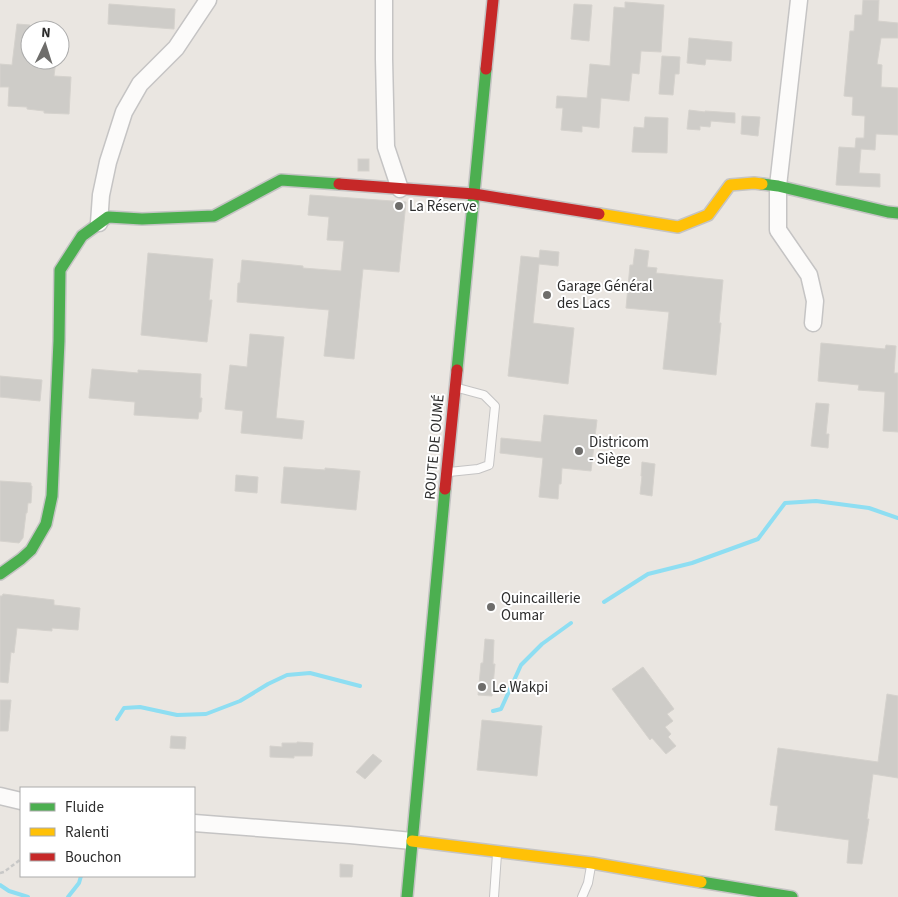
<svg xmlns="http://www.w3.org/2000/svg" width="898" height="897" font-family="'Source Sans 3',sans-serif">
<rect width="100%" height="100%" fill="#eae6e1"/>
<g fill="none" stroke-linecap="round" stroke-linejoin="round">
<g stroke="#8edef2" stroke-width="4">
<path d="M 604,602 L 648,574 L 692,563 L 758,539 L 785,503 L 816,501 L 869,508 L 898,518"/>
<path d="M 493,711 L 501,709 L 521,665 L 542,644 L 571,623"/>
<path d="M 117,719 L 124,708 L 140,707 L 177,715 L 206,714 L 240,701 L 268,684 L 287,675 L 310,673 L 360,686"/>
<path d="M 0,885 L 9,891 L 28,897"/>
<path d="M 68,897 L 79,883 L 81,876"/>
</g>
</g>
<g fill="#ceccc8" stroke="#d5d2cd">
<path d="M 863,0 L 879,0 L 878,21 L 898,23 L 898,38 L 881,38 L 877,64 L 882,65 L 881,87 L 898,88 L 898,135 L 876,134 L 875,150 L 861,149 L 859,173 L 880,174 L 880,187 L 836,185 L 839,147 L 855,148 L 856,138 L 864,138 L 865,116 L 852,115 L 853,97 L 844,96 L 850,31 L 854,31 L 855,15 L 862,15 Z"/>
<path d="M 625,2 L 664,5 L 661,52 L 641,51 L 639,74 L 632,73 L 629,101 L 601,98 L 599,128 L 582,126 L 582,132 L 561,130 L 563,108 L 556,108 L 557,96 L 587,98 L 590,64 L 610,66 L 614,7 L 625,8 Z"/>
<path d="M 109,4 L 175,9 L 174,29 L 108,24 Z"/>
<path d="M 574,4 L 592,5 L 589,41 L 571,39 Z"/>
<path d="M 17,24 L 30,25 L 30,60 L 56,60 L 54,76 L 71,77 L 69,114 L 44,113 L 44,111 L 27,109 L 27,107 L 8,106 L 9,87 L 0,87 L 0,64 L 12,65 Z"/>
<path d="M 689,38 L 732,42 L 731,61 L 706,59 L 705,65 L 687,63 Z"/>
<path d="M 662,56 L 680,57 L 679,74 L 675,74 L 673,95 L 659,94 Z"/>
<path d="M 689,110 L 705,112 L 705,111 L 735,113 L 735,123 L 711,121 L 710,127 L 700,126 L 700,130 L 687,129 Z"/>
<path d="M 742,116 L 760,117 L 758,136 L 741,134 Z"/>
<path d="M 645,117 L 668,118 L 667,153 L 632,152 L 634,127 L 644,128 Z"/>
<rect x="358" y="159" width="11" height="12"/>
<path d="M 310,195 L 406,202 L 399,272 L 363,269 L 354,359 L 324,356 L 329,310 L 237,302 L 238,283 L 240,283 L 242,260 L 303,266 L 303,268 L 341,271 L 344,241 L 327,240 L 329,217 L 308,215 Z"/>
<path d="M 635,249 L 649,251 L 647,267 L 657,268 L 656,273 L 723,280 L 719,323 L 721,323 L 716,375 L 663,369 L 669,312 L 626,308 L 630,265 L 633,265 Z"/>
<path d="M 540,250 L 559,252 L 558,266 L 539,264 L 533,323 L 574,328 L 568,384 L 508,376 L 521,256 L 539,258 Z"/>
<path d="M 148,253 L 213,259 L 209,300 L 212,300 L 207,342 L 141,335 Z"/>
<path d="M 250,334 L 284,337 L 276,418 L 304,421 L 302,439 L 241,433 L 243,411 L 225,409 L 230,365 L 247,367 Z"/>
<path d="M 821,343 L 885,349 L 886,345 L 896,346 L 894,373 L 898,373 L 898,432 L 883,431 L 885,392 L 858,390 L 859,385 L 818,381 Z"/>
<path d="M 92,369 L 138,373 L 138,370 L 201,374 L 200,398 L 202,398 L 201,412 L 199,412 L 198,419 L 134,415 L 135,402 L 89,398 Z"/>
<path d="M 0,376 L 42,380 L 40,401 L 0,397 Z"/>
<path d="M 816,403 L 829,404 L 826,434 L 829,434 L 828,448 L 811,446 Z"/>
<path d="M 544,415 L 597,420 L 591,471 L 562,468 L 561,484 L 559,484 L 558,499 L 539,497 L 543,458 L 500,453 L 501,438 L 541,442 Z"/>
<path d="M 642,462 L 655,464 L 652,496 L 640,494 L 642,476 L 641,476 Z"/>
<path d="M 284,467 L 325,470 L 325,468 L 360,471 L 356,510 L 281,503 Z"/>
<path d="M 236,475 L 258,477 L 257,493 L 235,491 Z"/>
<path d="M 0,481 L 31,483 L 31,486 L 32,486 L 31,503 L 28,503 L 27,513 L 26,513 L 23,538 L 19,543 L 0,541 Z"/>
<path d="M 3,594 L 54,600 L 54,605 L 80,608 L 78,630 L 52,628 L 52,631 L 17,628 L 14,653 L 11,652 L 8,683 L 0,682 L 0,596 L 2,596 Z"/>
<path d="M 485,639 L 494,640 L 493,664 L 495,664 L 492,696 L 478,695 L 481,663 L 483,663 Z"/>
<path d="M 643,667 L 674,709 L 667,714 L 673,721 L 665,727 L 671,734 L 668,737 L 676,746 L 666,754 L 652,738 L 650,740 L 612,689 Z"/>
<path d="M 887,694 L 898,696 L 898,778 L 873,774 L 867,819 L 869,819 L 862,864 L 847,863 L 849,840 L 775,830 L 778,806 L 770,805 L 778,748 L 878,762 Z"/>
<path d="M 0,700 L 11,700 L 8,731 L 0,731 Z"/>
<path d="M 482,720 L 542,726 L 537,776 L 477,770 Z"/>
<path d="M 171,736 L 186,737 L 185,749 L 170,748 Z"/>
<path d="M 297,742 L 313,743 L 312,756 L 294,756 L 294,758 L 270,757 L 270,746 L 282,747 L 282,743 L 297,743 Z"/>
<path d="M 373,754 L 382,761 L 365,779 L 356,772 Z"/>
<path d="M 340,864 L 353,865 L 352,877 L 340,877 Z"/>
</g>
<g fill="none" stroke-linecap="round" stroke-linejoin="round">
<g stroke="#c5c4c4" stroke-width="10">
<g id="lane">
<path d="M 449,472 L 478,469 L 489,465 L 495,406 L 484,395 L 458,388"/>
<path d="M 494,897 L 497,854"/>
<path d="M 582,897 L 588,883 L 591,866"/>
</g>
</g>
<g stroke="#c5c4c4" stroke-width="19">
<g id="street">
<path d="M 384,0 L 384,59 L 386,147 L 400,189"/>
<path d="M 799,0 L 778,186 L 778,230 L 809,275 L 815,301 L 813,323"/>
<path d="M 99,223 L 101,195 L 108,162 L 124,112 L 140,84 L 176,48 L 208,0"/>
<path d="M 0,796 L 21,801"/>
<path d="M 194,823 L 350,835 L 412,841"/>
</g>
</g>
<g stroke="#c5c4c4" stroke-width="14">
<g id="fast">
<path d="M 762,184 L 778,186 L 888,212 L 898,213"/>
<path d="M 457,370 L 486,69"/>
<path d="M 0,574 L 21,559 L 31,550 L 46,524 L 52,496 L 59,341 L 60,270 L 82,236 L 108,217 L 142,219 L 214,216 L 281,180 L 339,184"/>
<path d="M 701,882 L 792,897"/>
<path d="M 407,897 L 445,489"/>
</g>
</g>
<g stroke="#c5c4c4" stroke-width="14">
<g id="slow">
<path d="M 599,214 L 678,227 L 708,215 L 730,185 L 754,183 L 762,184"/>
<path d="M 412,841 L 592,863 L 701,882"/>
</g>
</g>
<g stroke="#c5c4c4" stroke-width="14">
<g id="jam">
<path d="M 486,69 L 493,0"/>
<path d="M 339,184 L 474,194 L 599,214"/>
<path d="M 445,489 L 457,370"/>
</g>
</g>
<path stroke="#c8c8c7" stroke-width="2.5" stroke-dasharray="4 2.5" stroke-linecap="butt" d="M 0,873 L 4,872 L 21,859"/>
<use href="#lane" stroke="#fcfbfa" stroke-width="8"/>
<use href="#street" stroke="#fcfbfa" stroke-width="16"/>
<use href="#fast" stroke="#4caf50" stroke-width="11"/>
<use href="#slow" stroke="#ffc107" stroke-width="11"/>
<use href="#jam" stroke="#c62828" stroke-width="11"/>
</g>
<g fill="#6e6d6b" stroke="#fff" stroke-width="2">
<circle cx="399" cy="206" r="5"/>
<circle cx="547" cy="295" r="5"/>
<circle cx="579" cy="451" r="5"/>
<circle cx="491" cy="607" r="5"/>
<circle cx="482" cy="687" r="5"/>
</g>
<g text-anchor="middle" stroke-width="4" stroke-linejoin="round" paint-order="stroke">
<g font-size="15" fill="#2c2c2c" stroke="#fff" text-anchor="start">
<text x="409" y="211">La Réserve</text>
<text x="557" y="291">Garage Général<tspan x="557" dy="17">des Lacs</tspan></text>
<text x="589" y="447">Districom<tspan x="589" dy="17">- Siège</tspan></text>
<text x="501" y="603">Quincaillerie<tspan x="501" dy="17">Oumar</tspan></text>
<text x="492" y="692">Le Wakpi</text>
</g>
<g font-size="15" fill="#2c2c2c" stroke="#fff">
<text transform="translate(434 447) rotate(-85)" y="5">ROUTE DE OUMÉ</text>
</g>
</g>
<rect x="20" y="787" width="175" height="90" fill="#ffffff" stroke="#ababab"/>
<rect x="30" y="803" width="25" height="8" fill="#4caf50" stroke="#ababab"/>
<text x="65" y="812" font-size="15" fill="#2c2c2c">Fluide</text>
<rect x="30" y="828" width="25" height="8" fill="#ffc107" stroke="#ababab"/>
<text x="65" y="837" font-size="15" fill="#2c2c2c">Ralenti</text>
<rect x="30" y="853" width="25" height="8" fill="#c62828" stroke="#ababab"/>
<text x="65" y="862" font-size="15" fill="#2c2c2c">Bouchon</text>
<g transform="translate(45 45) rotate(4)"><circle r="24" fill="#ffffff" stroke="#ababab"/>
<path d="M0-4L9 19L0 12L-9 19Z" fill="#6e6d6b"/>
<text y="-8" font-size="14" font-weight="bold" text-anchor="middle" fill="#2c2c2c">N</text>
</g>
</svg>
